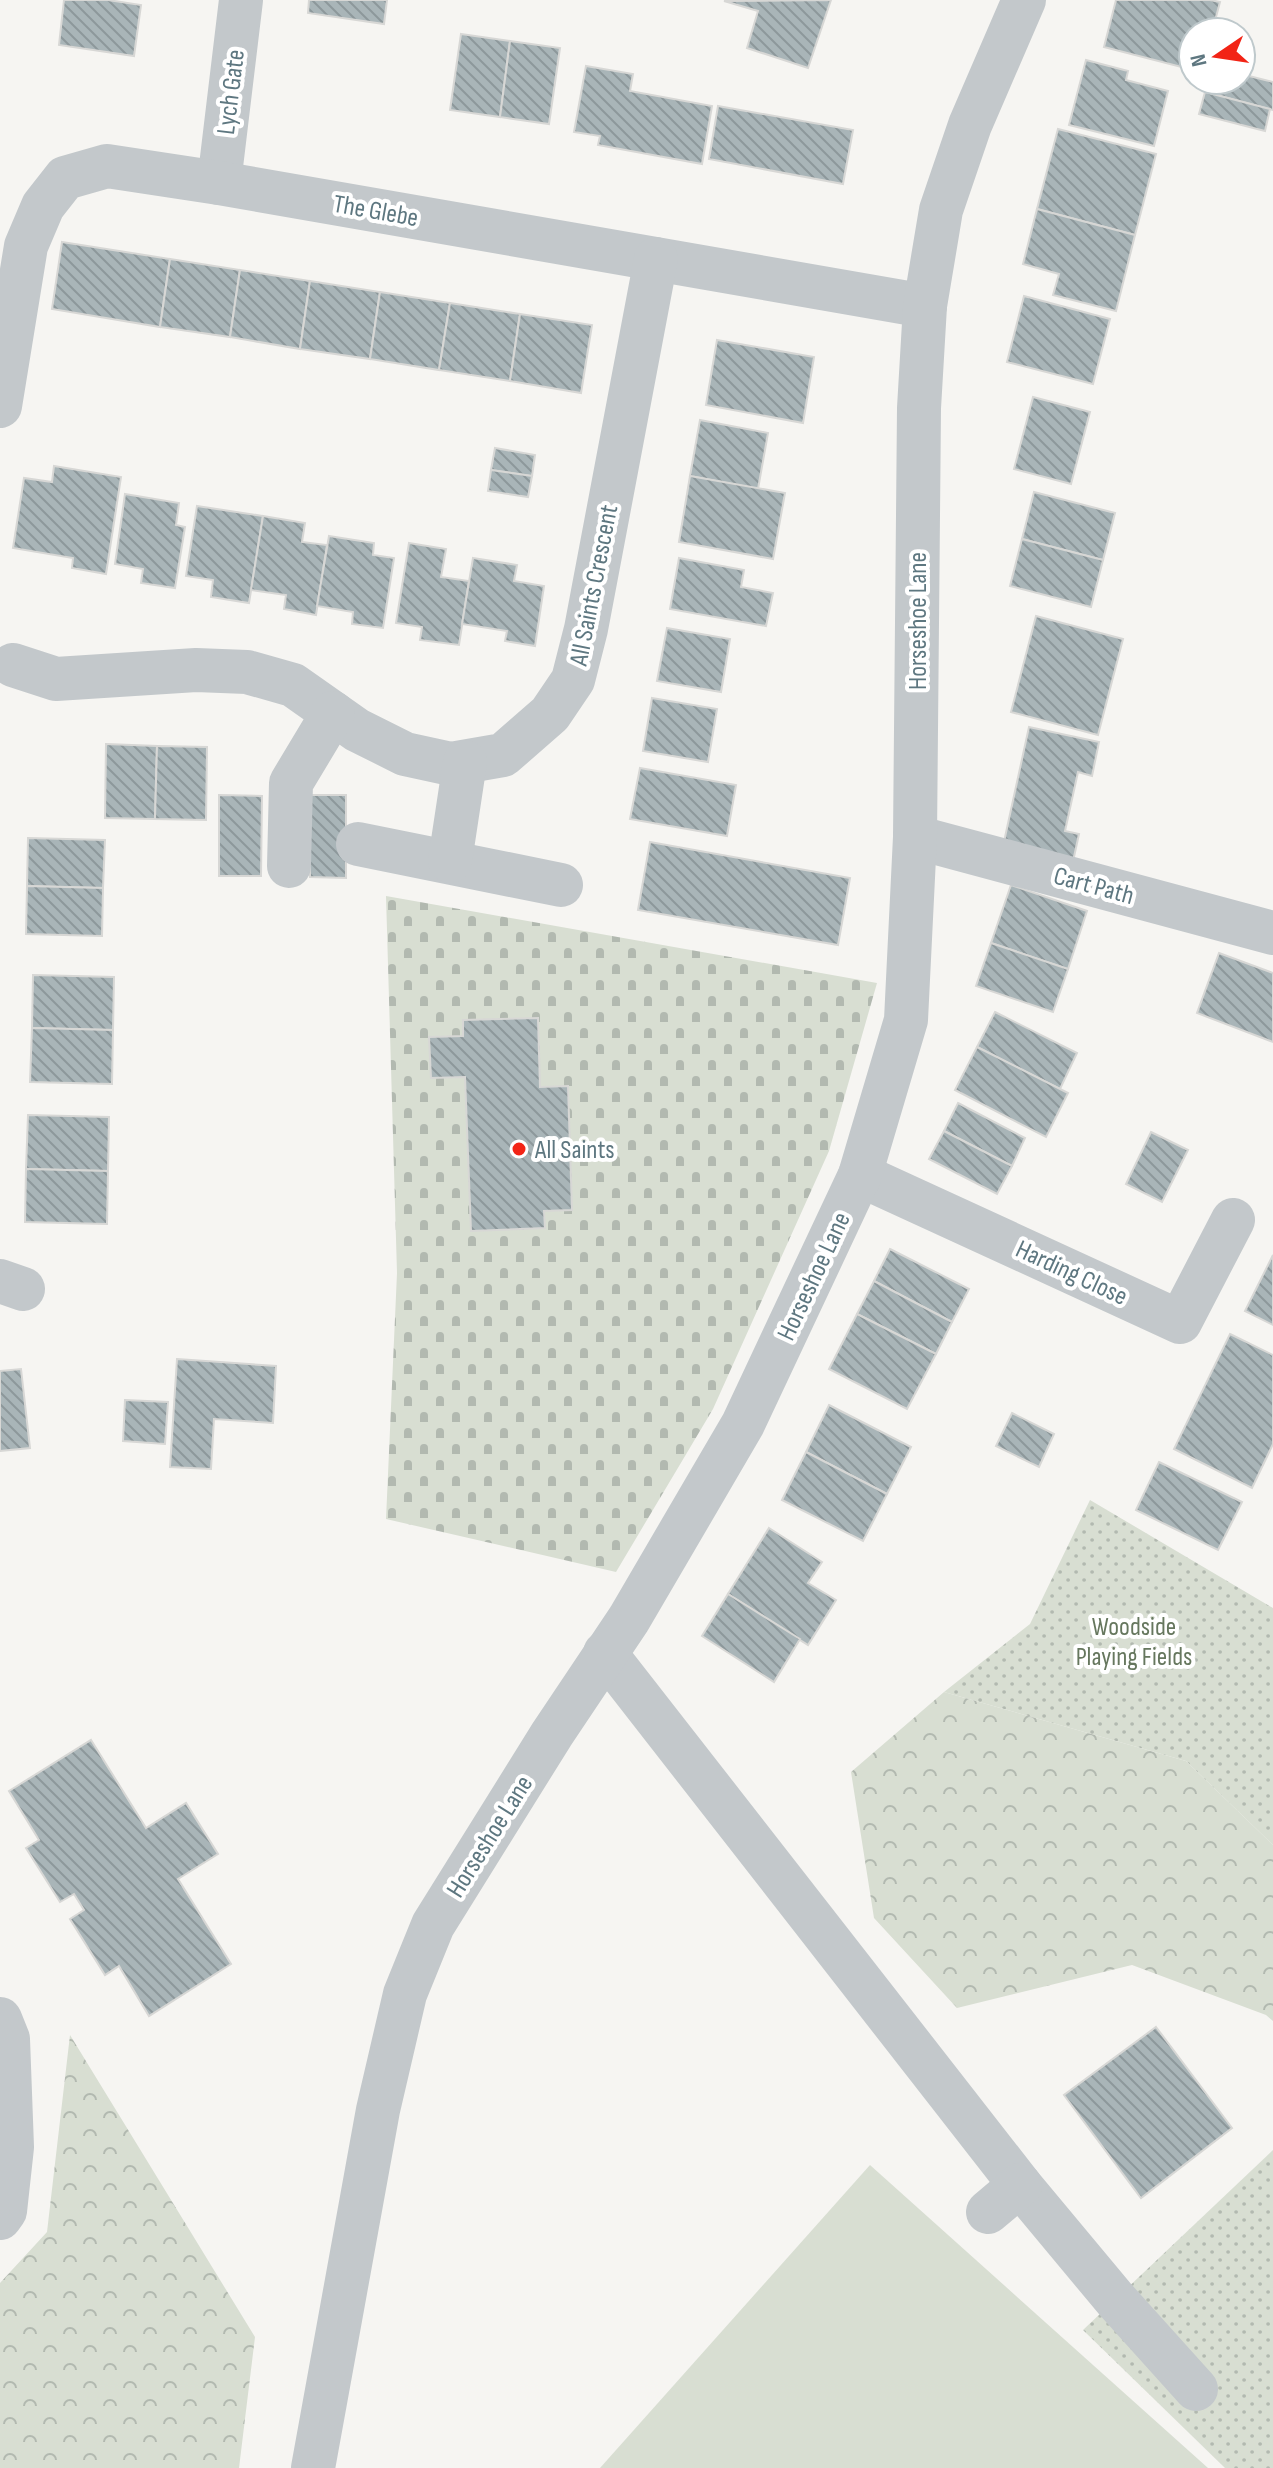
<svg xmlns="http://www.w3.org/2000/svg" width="1273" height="2468" font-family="'Sofia Sans Condensed',sans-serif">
<defs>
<pattern id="grass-dots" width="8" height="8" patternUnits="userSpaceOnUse" patternTransform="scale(2)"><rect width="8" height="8" fill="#d8ded2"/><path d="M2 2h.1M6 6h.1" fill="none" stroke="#b2b9b0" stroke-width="1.8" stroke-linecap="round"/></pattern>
<pattern id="forest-crowns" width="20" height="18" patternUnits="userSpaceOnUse" patternTransform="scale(2)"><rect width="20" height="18" fill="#d8ded2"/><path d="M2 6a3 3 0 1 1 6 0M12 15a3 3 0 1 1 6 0" fill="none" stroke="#b2b9b0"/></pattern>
<pattern id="cemetery-stones" width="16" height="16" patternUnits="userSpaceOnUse" patternTransform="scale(2)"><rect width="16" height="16" fill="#d8ded2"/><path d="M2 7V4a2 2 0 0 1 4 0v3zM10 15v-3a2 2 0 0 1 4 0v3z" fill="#b2b9b0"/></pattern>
<pattern id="building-back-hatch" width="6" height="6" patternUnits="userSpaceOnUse" patternTransform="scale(2)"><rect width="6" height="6" fill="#a9b5b8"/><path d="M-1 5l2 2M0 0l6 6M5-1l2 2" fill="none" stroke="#8d989b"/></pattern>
</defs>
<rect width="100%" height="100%" fill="#f6f5f2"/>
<g fill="url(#grass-dots)">
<path d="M 1090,1500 L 1273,1608 L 1273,1845 L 1186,1761 L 944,1692 L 1030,1624 Z"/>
<path d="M 1273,2150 L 1273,2468 L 1225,2468 L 1083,2330 Z"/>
</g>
<g fill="url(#forest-crowns)">
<path d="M 944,1692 L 1186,1761 L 1273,1845 L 1273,2021 L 1266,2015 L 1132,1965 L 957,2008 L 874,1918 L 851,1772 Z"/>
<path d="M 70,2035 L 255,2337 L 239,2468 L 0,2468 L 0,2283 L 47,2232 Z"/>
</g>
<path fill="url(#cemetery-stones)" d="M 386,896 L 877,983 L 829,1151 L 713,1409 L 616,1572 L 386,1519 L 397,1273 Z"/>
<path fill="#d8ded2" d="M 870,2165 L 1208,2468 L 600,2468 Z"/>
<g fill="url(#building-back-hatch)" stroke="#d7d7d5" stroke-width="2">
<path d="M 64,0 L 108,0 L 141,5 L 134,56 L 59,45 Z"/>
<path d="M 309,0 L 387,0 L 384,24 L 308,13 Z"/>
<path d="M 831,0 L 808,68 L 747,48 L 758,11 L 724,1 Z"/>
<path d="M 1116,0 L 1210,0 L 1220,2 L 1212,32 L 1193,32 L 1193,70 L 1104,47 Z"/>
<path d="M 461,34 L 510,41 L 500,117 L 450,110 Z"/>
<path d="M 510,41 L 560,48 L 549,124 L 500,117 Z"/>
<path d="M 1086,60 L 1128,71 L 1126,80 L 1168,91 L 1154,146 L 1069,125 Z"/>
<path d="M 586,66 L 633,74 L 630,91 L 712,106 L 702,164 L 598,145 L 600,136 L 574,132 Z"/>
<path d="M 1241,74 L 1273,82 L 1273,110 L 1205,92 L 1208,80 L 1241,80 Z"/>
<path d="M 1205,92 L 1270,109 L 1265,131 L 1199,114 Z"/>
<path d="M 718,106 L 853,130 L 843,184 L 709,159 Z"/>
<path d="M 1058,129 L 1156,154 L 1135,235 L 1037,209 Z"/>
<path d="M 1037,209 L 1135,235 L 1116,311 L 1053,295 L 1059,274 L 1023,264 Z"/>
<path d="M 62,242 L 170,259 L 160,327 L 52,309 Z"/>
<path d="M 170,259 L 240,270 L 230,337 L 160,327 Z"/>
<path d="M 240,270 L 310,281 L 300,349 L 230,337 Z"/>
<path d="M 310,281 L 380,292 L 370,359 L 300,349 Z"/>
<path d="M 380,292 L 450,303 L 439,370 L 370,359 Z"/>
<path d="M 1024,296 L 1110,319 L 1093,384 L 1007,362 Z"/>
<path d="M 450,303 L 520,314 L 510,381 L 439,370 Z"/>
<path d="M 520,314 L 592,325 L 581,393 L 510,381 Z"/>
<path d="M 717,340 L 814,357 L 803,423 L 706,405 Z"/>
<path d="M 1033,397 L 1090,412 L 1071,484 L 1014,469 Z"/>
<path d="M 700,420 L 768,433 L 758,489 L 690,476 Z"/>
<path d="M 495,448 L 535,455 L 532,476 L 491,470 Z"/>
<path d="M 54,466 L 121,477 L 106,574 L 72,568 L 73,558 L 13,548 L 24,478 L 52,482 Z"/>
<path d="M 491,470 L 532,476 L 528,497 L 488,491 Z"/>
<path d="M 690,476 L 785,493 L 773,559 L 679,542 Z"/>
<path d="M 1034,492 L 1115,513 L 1103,560 L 1022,539 Z"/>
<path d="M 125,494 L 179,503 L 176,525 L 185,527 L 175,588 L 141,583 L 143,569 L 115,564 Z"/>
<path d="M 197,506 L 263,516 L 249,603 L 211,597 L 213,580 L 186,576 Z"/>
<path d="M 263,516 L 305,523 L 302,542 L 327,545 L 316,615 L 284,609 L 286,595 L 251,590 Z"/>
<path d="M 329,536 L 374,543 L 373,555 L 394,558 L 383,628 L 352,624 L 353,612 L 317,606 Z"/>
<path d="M 1022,539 L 1103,560 L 1091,607 L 1010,586 Z"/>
<path d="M 409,543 L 446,549 L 441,577 L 469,581 L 459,645 L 420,640 L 422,627 L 396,623 Z"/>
<path d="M 473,558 L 517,565 L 514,581 L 544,586 L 535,646 L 505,641 L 507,631 L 462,624 Z"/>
<path d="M 679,558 L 744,570 L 741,587 L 773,593 L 766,626 L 670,609 Z"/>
<path d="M 1036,616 L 1123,639 L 1098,735 L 1011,712 Z"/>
<path d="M 667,628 L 730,639 L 721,692 L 657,681 Z"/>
<path d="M 652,698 L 717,709 L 708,762 L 643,751 Z"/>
<path d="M 1029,727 L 1099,742 L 1092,776 L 1078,772 L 1065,831 L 1079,834 L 1072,866 L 1002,851 Z"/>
<path d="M 106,744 L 157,746 L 155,819 L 105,818 Z"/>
<path d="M 157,746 L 207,747 L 206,820 L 155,819 Z"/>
<path d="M 640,768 L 736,785 L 727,836 L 630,819 Z"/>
<path d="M 219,795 L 262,796 L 261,876 L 219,876 Z"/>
<path d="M 310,795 L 346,795 L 346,878 L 310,877 Z"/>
<path d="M 28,838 L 105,840 L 103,888 L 27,886 Z"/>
<path d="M 650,842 L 850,878 L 838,945 L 638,910 Z"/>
<path d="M 1011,885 L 1087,911 L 1068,969 L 991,943 Z"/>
<path d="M 27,886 L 103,888 L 102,936 L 26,934 Z"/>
<path d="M 991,943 L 1068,969 L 1053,1012 L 976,986 Z"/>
<path d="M 1219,953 L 1273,973 L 1273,1042 L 1197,1013 Z"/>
<path d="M 33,975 L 114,977 L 113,1030 L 32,1028 Z"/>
<path d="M 995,1012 L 1077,1053 L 1060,1089 L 977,1047 Z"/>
<path d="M 538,1018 L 540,1087 L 568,1086 L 572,1210 L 544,1211 L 545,1228 L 471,1231 L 465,1077 L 431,1078 L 429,1037 L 463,1036 L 463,1020 Z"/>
<path d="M 32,1028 L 113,1030 L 112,1084 L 30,1082 Z"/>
<path d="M 977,1047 L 1068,1093 L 1046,1137 L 955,1090 Z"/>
<path d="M 958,1103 L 1025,1138 L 1012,1166 L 944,1131 Z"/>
<path d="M 28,1115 L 109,1117 L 108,1171 L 26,1169 Z"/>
<path d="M 944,1131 L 1012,1166 L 997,1194 L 929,1159 Z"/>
<path d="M 1151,1132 L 1188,1150 L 1162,1202 L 1126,1184 Z"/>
<path d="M 26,1169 L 108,1171 L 107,1224 L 25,1222 Z"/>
<path d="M 890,1249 L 969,1289 L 952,1322 L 874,1281 Z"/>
<path d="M 1273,1255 L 1273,1325 L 1245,1311 Z"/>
<path d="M 874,1281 L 952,1322 L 936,1354 L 857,1314 Z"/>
<path d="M 857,1314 L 936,1354 L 907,1409 L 829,1369 Z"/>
<path d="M 1230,1334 L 1273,1355 L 1273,1444 L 1252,1488 L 1174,1449 Z"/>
<path d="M 177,1359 L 276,1366 L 273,1423 L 214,1419 L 211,1469 L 170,1467 Z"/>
<path d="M 21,1369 L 30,1448 L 0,1451 L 0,1371 Z"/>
<path d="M 125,1400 L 168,1402 L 165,1444 L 123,1441 Z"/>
<path d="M 829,1405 L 911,1447 L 887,1494 L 806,1452 Z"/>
<path d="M 1012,1413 L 1054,1434 L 1039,1467 L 996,1446 Z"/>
<path d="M 806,1452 L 887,1494 L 863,1541 L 782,1500 Z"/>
<path d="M 1159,1462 L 1242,1502 L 1218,1550 L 1136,1510 Z"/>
<path d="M 769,1528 L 822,1562 L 808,1583 L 836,1600 L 808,1645 L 728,1594 Z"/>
<path d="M 728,1594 L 800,1639 L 774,1682 L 702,1636 Z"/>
<path d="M 91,1740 L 146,1828 L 186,1803 L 218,1854 L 178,1879 L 231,1964 L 149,2016 L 119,1966 L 105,1975 L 70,1919 L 84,1910 L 74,1894 L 60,1902 L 26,1848 L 39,1840 L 9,1791 Z"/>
<path d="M 1156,2027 L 1232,2128 L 1141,2198 L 1064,2095 Z"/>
</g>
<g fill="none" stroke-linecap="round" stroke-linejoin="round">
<g stroke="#c3c8cb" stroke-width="44">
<path d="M 219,183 L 241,0"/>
<path d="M 0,406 L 26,246 L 43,206 L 65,178 L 107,166 L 219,183 L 925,306"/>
<path d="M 13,665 L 56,679 L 196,670 L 247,672 L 293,685 L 357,730 L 405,754 L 451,764 L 503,755 L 550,714 L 573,680 L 586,629 L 656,259"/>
<path d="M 915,837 L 1273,933"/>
<path d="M 358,844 L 561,885"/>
<path d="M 450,861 L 465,762"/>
<path d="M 289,866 L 291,783 L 333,713"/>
<path d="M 860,1175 L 1180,1322 L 1233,1220"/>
<path d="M 0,1281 L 23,1289"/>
<path d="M 605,1653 L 1020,2185 L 1115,2299 L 1196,2389"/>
<path d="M 0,2019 L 8,2039 L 12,2147 L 5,2211 L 0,2218"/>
<path d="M 988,2212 L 1020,2185"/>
<path d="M 313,2468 L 378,2110 L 405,1994 L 433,1925 L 552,1734 L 629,1619 L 743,1424 L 860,1175 L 906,1020 L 915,837 L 919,408 L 925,306 L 941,210 L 970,125 L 1024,0"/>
</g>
</g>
<circle fill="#f22416" stroke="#fff" stroke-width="3" cx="519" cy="1149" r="8"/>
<g text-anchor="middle" stroke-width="8" stroke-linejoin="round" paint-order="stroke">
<g font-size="26" fill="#5e7780" stroke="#fff">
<text transform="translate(230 92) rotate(-83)" y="9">Lych Gate</text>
<text transform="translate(376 210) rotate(10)" y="9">The Glebe</text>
<text transform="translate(593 585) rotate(-79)" y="9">All Saints Crescent</text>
<text transform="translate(917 621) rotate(-90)" y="9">Horseshoe Lane</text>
<text transform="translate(1094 885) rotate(15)" y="9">Cart Path</text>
<text transform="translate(1072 1272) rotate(25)" y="9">Harding Close</text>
<text transform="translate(813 1276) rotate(-65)" y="9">Horseshoe Lane</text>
<text transform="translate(489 1836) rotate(-58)" y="9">Horseshoe Lane</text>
</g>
<g font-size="26" fill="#5e7780" stroke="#fff" text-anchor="start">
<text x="535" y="1158">All Saints</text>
</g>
<g font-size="26" fill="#66775e" stroke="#fff">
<text x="1134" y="1635">Woodside<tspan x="1134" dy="30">Playing Fields</tspan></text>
</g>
</g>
<g transform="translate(1217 56) rotate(257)"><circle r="38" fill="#ffffff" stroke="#bfc9cc" stroke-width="2"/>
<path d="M0-6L14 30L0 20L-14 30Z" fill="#f22416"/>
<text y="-12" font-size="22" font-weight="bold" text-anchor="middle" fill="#5e7780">N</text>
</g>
</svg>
